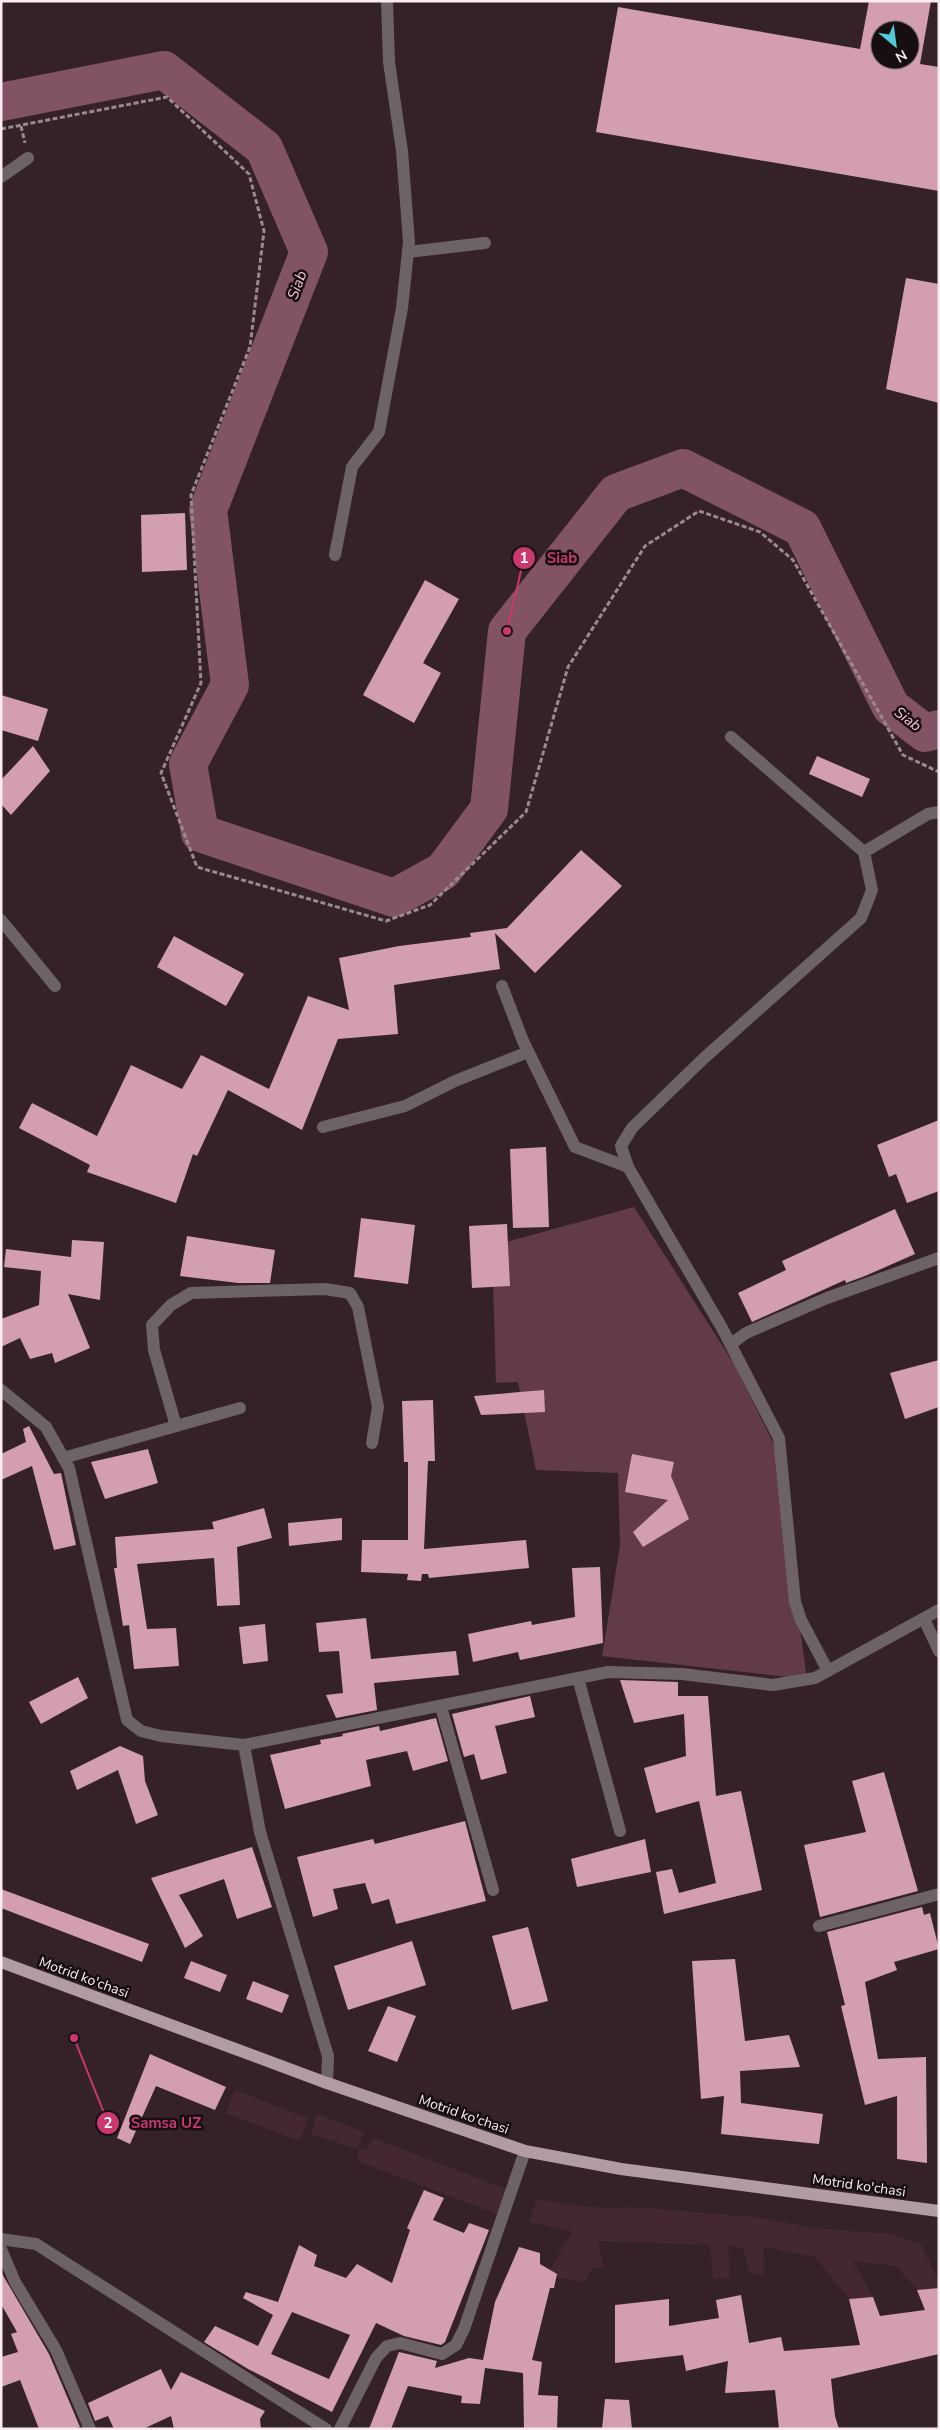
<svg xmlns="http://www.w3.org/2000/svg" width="940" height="2430" font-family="'Nunito Sans',sans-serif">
<rect width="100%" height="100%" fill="#352229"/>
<g fill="#432832">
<path d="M 235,2090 L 308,2118 L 299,2141 L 226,2113 Z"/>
<path d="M 317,2114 L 364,2132 L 357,2149 L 311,2134 Z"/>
<path d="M 373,2138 L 506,2189 L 497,2214 L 357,2161 L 359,2149 L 367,2150 Z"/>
<path d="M 537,2199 L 587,2207 L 647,2208 L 752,2217 L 822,2229 L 890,2234 L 921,2244 L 939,2281 L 939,2288 L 917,2290 L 897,2266 L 853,2261 L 873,2297 L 849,2299 L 815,2257 L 763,2247 L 764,2274 L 750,2274 L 744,2250 L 728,2244 L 730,2278 L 713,2279 L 710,2245 L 598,2241 L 604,2268 L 592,2268 L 586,2282 L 546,2276 L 572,2232 L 529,2222 Z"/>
</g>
<path fill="#623a49" d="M 634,1207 L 736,1367 L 775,1447 L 807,1679 L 602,1656 L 620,1546 L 618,1473 L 536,1470 L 518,1382 L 496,1383 L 492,1246 Z"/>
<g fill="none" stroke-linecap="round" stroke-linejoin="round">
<path stroke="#825364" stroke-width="38" d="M 1,102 L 164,70 L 264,148 L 309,252 L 208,510 L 230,685 L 188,764 L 200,833 L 394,898 L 443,871 L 489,809 L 507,631 L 616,493 L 683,468 L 802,528 L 891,707 L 925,733 L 939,729"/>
</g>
<g fill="#d29eb0" fill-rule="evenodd">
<path d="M 869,1 L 931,1 L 920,64 L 939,67 L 939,191 L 596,132 L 618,7 L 860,49 ZM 880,30 L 910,30 L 910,60 L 880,60 Z"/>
<path d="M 906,278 L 939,284 L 939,403 L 886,389 Z"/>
<path d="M 185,513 L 187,570 L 142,572 L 141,515 Z"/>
<path d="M 425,580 L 459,599 L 423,663 L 441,673 L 414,723 L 363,695 Z"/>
<path d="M 1,695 L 48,709 L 38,741 L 1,730 Z"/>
<path d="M 33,746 L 50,771 L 11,815 L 1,804 L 1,780 Z"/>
<path d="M 817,756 L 870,779 L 862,797 L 809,774 Z"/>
<path d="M 581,850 L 622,886 L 535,973 L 495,933 L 500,969 L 394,985 L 398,1034 L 338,1039 L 302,1130 L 228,1090 L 197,1156 L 193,1154 L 176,1203 L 87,1172 L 90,1165 L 19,1128 L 32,1103 L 97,1136 L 131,1065 L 182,1089 L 201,1055 L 269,1089 L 308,996 L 349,1010 L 339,958 L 399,946 L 471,937 L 470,933 L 507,928 Z"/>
<path d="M 174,936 L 244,974 L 226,1006 L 157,967 Z"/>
<path d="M 939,1120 L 939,1191 L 907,1203 L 896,1174 L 889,1177 L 877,1145 Z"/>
<path d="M 546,1147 L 549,1227 L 513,1228 L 510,1149 Z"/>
<path d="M 895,1209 L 915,1254 L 865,1276 L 846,1283 L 845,1280 L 752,1322 L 738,1293 L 786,1270 L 782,1261 Z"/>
<path d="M 361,1218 L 415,1225 L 408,1284 L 354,1277 Z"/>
<path d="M 507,1224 L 510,1286 L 472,1288 L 469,1226 Z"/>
<path d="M 187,1236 L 275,1250 L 270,1283 L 238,1283 L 180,1276 Z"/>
<path d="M 72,1240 L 104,1242 L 100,1300 L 68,1294 L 90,1348 L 55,1363 L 52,1353 L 30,1359 L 20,1338 L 1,1347 L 1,1319 L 39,1305 L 41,1271 L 4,1267 L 6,1249 L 71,1257 Z"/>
<path d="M 939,1360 L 939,1407 L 905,1419 L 890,1373 Z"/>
<path d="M 544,1390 L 545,1412 L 481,1415 L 474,1396 Z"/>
<path d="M 433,1400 L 435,1461 L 428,1461 L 424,1549 L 526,1540 L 529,1568 L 429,1578 L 428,1574 L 422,1574 L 421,1581 L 407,1580 L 408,1574 L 361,1572 L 362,1540 L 408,1540 L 408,1462 L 404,1462 L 402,1401 Z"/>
<path d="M 29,1426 L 54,1474 L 61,1473 L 76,1545 L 54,1550 L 32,1466 L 1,1480 L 1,1454 L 26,1442 L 23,1429 Z"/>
<path d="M 148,1449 L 158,1483 L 105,1499 L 91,1462 Z"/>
<path d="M 632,1454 L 674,1462 L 671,1476 L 689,1519 L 643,1547 L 633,1532 L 668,1500 L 625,1492 Z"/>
<path d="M 264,1508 L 272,1538 L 237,1547 L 240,1605 L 217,1606 L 214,1558 L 137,1564 L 147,1629 L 176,1628 L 179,1666 L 134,1669 L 129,1625 L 123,1626 L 114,1568 L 117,1568 L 115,1537 L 214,1529 L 212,1522 Z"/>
<path d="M 342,1518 L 342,1540 L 289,1546 L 288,1523 Z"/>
<path d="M 600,1567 L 603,1643 L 520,1660 L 518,1652 L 473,1662 L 468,1634 L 531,1621 L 532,1625 L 575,1617 L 572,1568 Z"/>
<path d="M 366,1618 L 371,1659 L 456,1651 L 459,1675 L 374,1683 L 377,1710 L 336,1718 L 326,1695 L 343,1693 L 339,1651 L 319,1652 L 316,1623 Z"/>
<path d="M 265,1624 L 268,1661 L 243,1664 L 239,1627 Z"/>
<path d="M 78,1677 L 88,1698 L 41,1724 L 29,1702 Z"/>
<path d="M 620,1680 L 678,1682 L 678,1696 L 708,1696 L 716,1796 L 741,1791 L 762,1890 L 664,1914 L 656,1872 L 672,1869 L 679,1893 L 716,1883 L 699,1801 L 656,1813 L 644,1768 L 686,1756 L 684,1714 L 634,1723 Z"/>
<path d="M 530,1696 L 535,1717 L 495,1726 L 507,1773 L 481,1780 L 474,1754 L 464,1757 L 452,1714 Z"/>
<path d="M 436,1718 L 448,1761 L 413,1771 L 407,1751 L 366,1760 L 371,1786 L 285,1809 L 270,1755 L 321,1744 L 320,1740 L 343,1736 L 342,1734 L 379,1726 L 380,1731 Z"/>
<path d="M 120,1746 L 143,1756 L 145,1781 L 158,1815 L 136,1824 L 118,1770 L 77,1790 L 70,1771 Z"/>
<path d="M 884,1772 L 918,1891 L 820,1917 L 804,1845 L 866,1832 L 852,1781 Z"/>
<path d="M 465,1821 L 486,1901 L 396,1924 L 389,1899 L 372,1904 L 365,1883 L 333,1889 L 338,1909 L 313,1917 L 297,1857 L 373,1839 L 375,1844 Z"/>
<path d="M 645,1839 L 651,1872 L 577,1887 L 571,1859 Z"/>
<path d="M 252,1847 L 272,1907 L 237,1919 L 224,1879 L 179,1895 L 203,1936 L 185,1948 L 151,1878 Z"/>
<path d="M 1,1889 L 149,1944 L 142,1962 L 1,1908 Z"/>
<path d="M 922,1907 L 924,1915 L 930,1913 L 939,1949 L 894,1962 L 897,1970 L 865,1982 L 878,2059 L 926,2057 L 927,2163 L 897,2159 L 897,2096 L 865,2105 L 841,2006 L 845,2005 L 827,1932 Z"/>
<path d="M 528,1927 L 548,2001 L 512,2010 L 492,1936 Z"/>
<path d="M 412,1941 L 426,1985 L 348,2010 L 334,1966 Z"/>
<path d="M 735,1959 L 745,2041 L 789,2035 L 800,2067 L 740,2071 L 741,2103 L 823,2114 L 819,2144 L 721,2134 L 724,2096 L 701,2099 L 692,1961 Z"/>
<path d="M 191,1961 L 227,1975 L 220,1992 L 184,1978 Z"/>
<path d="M 253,1981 L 289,1995 L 282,2013 L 246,1999 Z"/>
<path d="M 388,2006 L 416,2016 L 397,2062 L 368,2051 Z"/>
<path d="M 150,2054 L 226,2087 L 215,2110 L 156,2086 L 130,2144 L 117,2138 Z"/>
<path d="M 424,2190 L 444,2198 L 433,2220 L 464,2233 L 469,2223 L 489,2230 L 445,2342 L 441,2345 L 404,2336 L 376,2323 L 332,2412 L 248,2369 L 204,2342 L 215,2326 L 258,2346 L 273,2315 L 243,2298 L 246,2292 L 278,2302 L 299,2245 L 317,2255 L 314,2266 L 346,2278 L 357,2264 L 392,2283 L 410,2230 L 407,2228 ZM 292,2312 L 350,2335 L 329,2379 L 271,2354 Z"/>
<path d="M 519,2247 L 540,2253 L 540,2264 L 557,2274 L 554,2288 L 550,2288 L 532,2360 L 542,2362 L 538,2395 L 558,2396 L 557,2429 L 524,2429 L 523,2373 L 485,2368 L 480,2404 L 461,2403 L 462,2396 L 408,2386 L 391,2429 L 369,2429 L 399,2352 L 437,2361 L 435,2368 L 469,2358 L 483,2360 L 495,2302 Z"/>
<path d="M 1,2272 L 49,2354 L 80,2427 L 74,2429 L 39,2429 L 20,2380 L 1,2387 L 1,2357 L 18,2352 L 11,2334 L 17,2332 L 1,2304 Z"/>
<path d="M 939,2288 L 939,2354 L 831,2379 L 835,2416 L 839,2429 L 779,2429 L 775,2390 L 725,2393 L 728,2361 L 686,2371 L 683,2355 L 615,2363 L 615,2305 L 669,2299 L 669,2326 L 719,2318 L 716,2300 L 741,2295 L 749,2343 L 781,2337 L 784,2351 L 860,2345 L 849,2299 L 873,2297 L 880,2316 L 925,2310 L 917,2290 Z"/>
<path d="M 161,2369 L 171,2390 L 181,2372 L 265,2411 L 260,2419 L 261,2429 L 174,2429 L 171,2416 L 143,2429 L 114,2429 L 108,2416 L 95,2421 L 88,2403 Z"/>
<path d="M 605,2399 L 629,2400 L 632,2429 L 602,2429 Z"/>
</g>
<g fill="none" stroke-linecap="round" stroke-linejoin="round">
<g stroke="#9a8a90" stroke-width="3" stroke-dasharray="5 2.5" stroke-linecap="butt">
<path d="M 21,126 L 25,143"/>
<path d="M 1,129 L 167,97 L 249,174 L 264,231 L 250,347 L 191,495 L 201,683 L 161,773 L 197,867 L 386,921 L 430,905 L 526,812 L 568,667 L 645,546 L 699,511 L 760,532 L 793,560 L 903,755 L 939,772"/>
</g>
<g stroke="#6d6266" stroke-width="12">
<path d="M 1,177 L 28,158"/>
<path d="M 408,252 L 485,243"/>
<path d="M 335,555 L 352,467 L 379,432 L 402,308 L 409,242 L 402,151 L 389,62 L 387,1"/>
<path d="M 731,737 L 864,852 L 872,890 L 861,918 L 703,1059 L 632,1128 L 621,1146 L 628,1167 L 722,1328 L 779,1438 L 795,1602 L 801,1620 L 828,1671"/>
<path d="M 864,852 L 928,814 L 939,812"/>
<path d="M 1,920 L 55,986"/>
<path d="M 502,986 L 523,1041 L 575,1147 L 628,1167"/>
<path d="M 323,1127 L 405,1106 L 455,1081 L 528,1052"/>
<path d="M 731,1344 L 746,1333 L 827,1298 L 939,1258"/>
<path d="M 1,1390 L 46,1427 L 69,1468 L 127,1720 L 141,1731 L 161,1736 L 244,1745 L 260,1832 L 328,2056 L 327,2083"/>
<path d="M 176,1426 L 154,1350 L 152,1325 L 171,1305 L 191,1293 L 325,1289 L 350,1293 L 358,1307 L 378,1407 L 372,1443"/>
<path d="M 63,1458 L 240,1408"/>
<path d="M 924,1619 L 939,1651"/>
<path d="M 578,1678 L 620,1831"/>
<path d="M 441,1707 L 493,1890"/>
<path d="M 244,1745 L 608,1672 L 682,1674 L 773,1685 L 815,1678 L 939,1610"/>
<path d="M 819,1926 L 939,1894"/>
<path d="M 1,2239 L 36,2244 L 326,2429"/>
<path d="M 1,2249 L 15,2282 L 56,2350 L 90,2429"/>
<path d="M 340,2429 L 376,2358 L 387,2346 L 400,2343 L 442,2354 L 456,2345 L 464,2329 L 525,2151"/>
</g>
<path stroke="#b29ca3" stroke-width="12" d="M 1,1962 L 327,2083 L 525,2151 L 621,2169 L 939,2211"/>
</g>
<g text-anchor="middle" stroke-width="5" stroke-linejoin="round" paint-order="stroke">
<g font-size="14" fill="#f9ebf0" stroke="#170e11">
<text transform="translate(84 1977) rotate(20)" y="5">Motrid ko'chasi</text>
<text transform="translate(464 2114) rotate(19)" y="5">Motrid ko'chasi</text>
<text transform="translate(859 2185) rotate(8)" y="5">Motrid ko'chasi</text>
</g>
<g font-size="15" font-style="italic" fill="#f7c7d7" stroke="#170e11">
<text transform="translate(297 285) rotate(-69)" y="5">Siab</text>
<text transform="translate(908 719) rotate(38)" y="5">Siab</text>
</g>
</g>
<path fill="none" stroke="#ca3871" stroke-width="2" d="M507 631L524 558M74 2038L108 2123"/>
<g fill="#ca3871" stroke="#170e11" stroke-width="2">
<circle cx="507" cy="631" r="5"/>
<circle cx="74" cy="2038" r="5"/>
<circle cx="524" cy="558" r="12"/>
<circle cx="108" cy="2123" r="12"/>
</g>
<g font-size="15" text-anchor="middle" font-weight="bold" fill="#fff">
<text x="524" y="563">1</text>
<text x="108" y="2128">2</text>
</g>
<g font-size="15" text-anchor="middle" font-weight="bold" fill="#ca3871" stroke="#170e11" stroke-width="5" stroke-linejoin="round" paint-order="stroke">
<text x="562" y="563">Siab</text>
<text x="166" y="2128">Samsa UZ</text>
</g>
<rect width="940" height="2430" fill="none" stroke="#f9ebf0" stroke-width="5"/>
<g transform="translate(895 45) rotate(151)"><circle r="24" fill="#170e11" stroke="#71666a"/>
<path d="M0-4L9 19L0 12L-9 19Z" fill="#52cbd9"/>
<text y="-8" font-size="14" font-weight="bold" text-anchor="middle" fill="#f9ebf0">N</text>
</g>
</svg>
